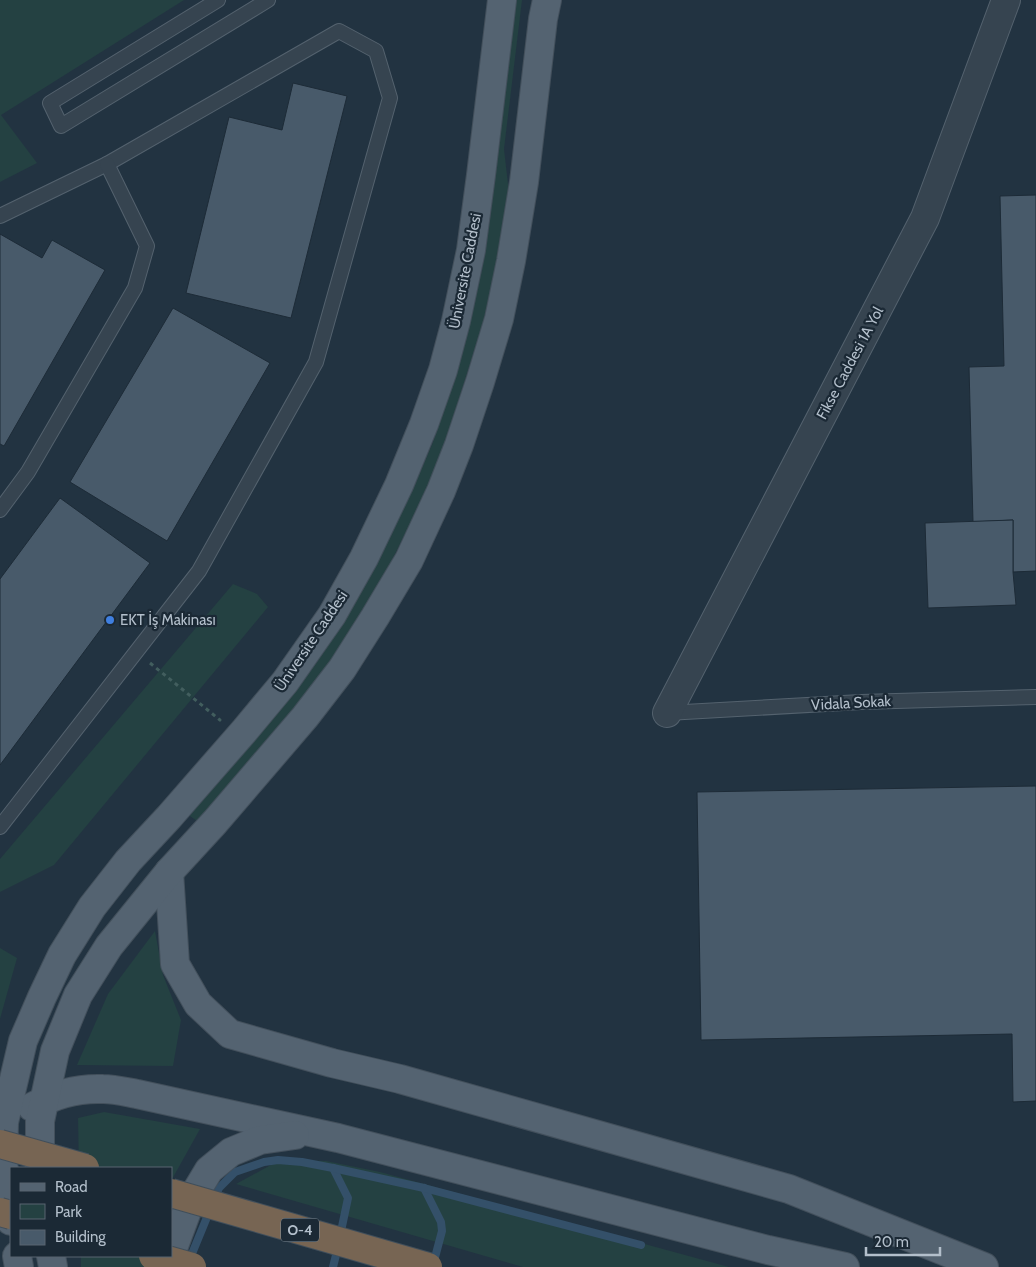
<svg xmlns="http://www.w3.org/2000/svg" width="1036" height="1267" font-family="Cabin,sans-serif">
<rect width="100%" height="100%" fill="#223341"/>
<g fill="#244142">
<path d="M 0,0 L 184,0 L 1,115 L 37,163 L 0,182 Z"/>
<path d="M 515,0 L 522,0 L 504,149 L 509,193 L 502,241 L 483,323 L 446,440 L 430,481 L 416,512 L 386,572 L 370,600 L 332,658 L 270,741 L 197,821 L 187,814 L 255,739 L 282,706 L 395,523 L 415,484 L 433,442 L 453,382 L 465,338 L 482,269 L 489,225 Z"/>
<path d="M 233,584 L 257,594 L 268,607 L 54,865 L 0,892 L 0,859 Z"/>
<path d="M 155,931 L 163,975 L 181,1020 L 173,1066 L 77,1065 L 108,994 Z"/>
<path d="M 0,948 L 17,958 L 0,1019 Z"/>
<path d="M 104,1112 L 200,1129 L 171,1181 L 171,1168 L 79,1168 L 78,1118 Z"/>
<path d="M 280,1160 L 326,1161 L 380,1172 L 729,1267 L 523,1267 L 236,1184 Z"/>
<path d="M 81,1256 L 148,1256 L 144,1267 L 81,1267 Z"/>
</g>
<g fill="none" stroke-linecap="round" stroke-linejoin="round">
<g stroke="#345069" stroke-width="8">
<path d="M 333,1168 L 348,1198 L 340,1236"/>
<path d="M 424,1188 L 441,1222 L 442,1231 L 433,1265"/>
<path d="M 189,1261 L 219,1188 L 235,1172 L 264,1162 L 278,1160 L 302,1162 L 333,1168 L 424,1188 L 641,1245"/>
<path d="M 333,1267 L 338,1247"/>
</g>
</g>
<g fill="#485a6a" stroke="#1d2b37">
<path d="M 293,83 L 347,96 L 291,318 L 186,293 L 229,117 L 282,130 Z"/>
<path d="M 1036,195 L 1036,571 L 1013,572 L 1013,520 L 973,522 L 969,367 L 1004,366 L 1000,196 Z"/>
<path d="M 0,234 L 42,258 L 52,240 L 105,270 L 4,446 L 0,444 Z"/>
<path d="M 173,308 L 270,363 L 167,541 L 70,482 Z"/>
<path d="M 60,498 L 150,563 L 0,765 L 0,579 Z"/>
<path d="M 1013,520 L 1013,572 L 1016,605 L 928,608 L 925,523 Z"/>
<path d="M 1036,786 L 1036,1101 L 1013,1102 L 1012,1034 L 701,1040 L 697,792 Z"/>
</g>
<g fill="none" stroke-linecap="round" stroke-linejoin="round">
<g stroke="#54626e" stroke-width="16">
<g id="lane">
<path d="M 218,0 L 50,103 L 61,126 L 268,0"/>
<path d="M 0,216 L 107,164 L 339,31 L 376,51 L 390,98 L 316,362 L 199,571 L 0,827"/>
<path d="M 0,510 L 28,472 L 135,288 L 147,246 L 107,164"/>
<path d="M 667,713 L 861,702 L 1036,697"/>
</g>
</g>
<g stroke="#54626e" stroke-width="30">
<path id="street" d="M 667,713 L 925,218 L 1006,0"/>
</g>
<g stroke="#43505c" stroke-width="30">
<g id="primary">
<path d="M 169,872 L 175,964 L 198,1004 L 230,1034 L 332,1063 L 400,1079 L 789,1189 L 984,1267"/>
<path d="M 32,1107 C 53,1095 78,1088 103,1089 C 114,1089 126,1092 137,1094 L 338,1138 L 768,1250 L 845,1267"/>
<path d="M 40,1168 L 40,1121 L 55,1051 L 78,995 L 109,946 L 169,872 L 215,822 L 305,717 L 342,669 L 375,617 L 409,560 L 441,491 L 459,445 L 480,382 L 499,319 L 511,261 L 524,182 L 543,19 L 547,0"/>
<path d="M 11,1221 L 3,1163 L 4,1122 L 23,1041 L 42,997 L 62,955 L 92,907 L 128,861 L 169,817 L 245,730 L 285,682 L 332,615 L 364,558 L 399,485 L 424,424 L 443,370 L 456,321 L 471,250 L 481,175 L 502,0"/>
<path d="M 171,1254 L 191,1200 L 209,1170 L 231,1152 L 260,1140 L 295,1135"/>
<path d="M 17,1256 L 19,1267"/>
<path d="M 51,1256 L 53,1267"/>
</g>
</g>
<path stroke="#425e5e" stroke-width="3" stroke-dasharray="4 4" stroke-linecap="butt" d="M 150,663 L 220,720 L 219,720"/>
<use href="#lane" stroke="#364450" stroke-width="14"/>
<use href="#street" stroke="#364450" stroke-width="28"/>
<use href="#primary" stroke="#546371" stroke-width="28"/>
<g stroke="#414f5b" stroke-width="30" stroke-linecap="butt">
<g id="highway-bridge">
<path d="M 0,1144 L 85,1168"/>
<path d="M 171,1193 L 428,1267"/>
<path d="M 0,1212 L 11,1215"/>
<path d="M 153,1256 L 192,1267"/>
</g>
</g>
<use href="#highway-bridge" stroke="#776553" stroke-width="28"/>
</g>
<circle fill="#3f7fe0" stroke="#1b2935" stroke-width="2" cx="110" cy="620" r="5"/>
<g text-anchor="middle" stroke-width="4.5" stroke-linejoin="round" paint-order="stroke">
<rect fill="#1b2935" stroke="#85929e" stroke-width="1" x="281" y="1218.5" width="38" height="23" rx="4"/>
<g font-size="14" font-weight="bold" fill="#b3bfcb">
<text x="300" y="1235">O-4</text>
</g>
<g font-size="15" fill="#b3bfcb" stroke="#1b2935">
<text transform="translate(465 271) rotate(-79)" y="5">Üniversite Caddesi</text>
<text transform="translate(850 363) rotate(-62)" y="5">Fikse Caddesi 1A Yol</text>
<text transform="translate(311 641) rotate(-56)" y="5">Üniversite Caddesi</text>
<text transform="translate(851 703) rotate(-3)" y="5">Vidala Sokak</text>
</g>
<g font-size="15" fill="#b3bfcb" stroke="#1b2935" text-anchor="start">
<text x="120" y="625">EKT İş Makinası</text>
</g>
</g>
<rect x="10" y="1167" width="162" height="90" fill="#1b2935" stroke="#586571"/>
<rect x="20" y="1183" width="25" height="8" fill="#546371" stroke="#586571"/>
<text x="55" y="1192" font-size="15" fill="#b3bfcb">Road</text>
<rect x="20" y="1204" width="25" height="15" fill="#244142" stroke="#586571"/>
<text x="55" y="1217" font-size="15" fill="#b3bfcb">Park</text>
<rect x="20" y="1230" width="25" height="15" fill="#485a6a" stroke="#586571"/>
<text x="55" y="1242" font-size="15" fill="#b3bfcb">Building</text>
<path d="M866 1247v8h74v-8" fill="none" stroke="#b3bfcb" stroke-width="2.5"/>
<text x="874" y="1247" font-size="15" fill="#b3bfcb" stroke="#1b2935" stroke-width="4" paint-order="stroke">20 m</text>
</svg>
